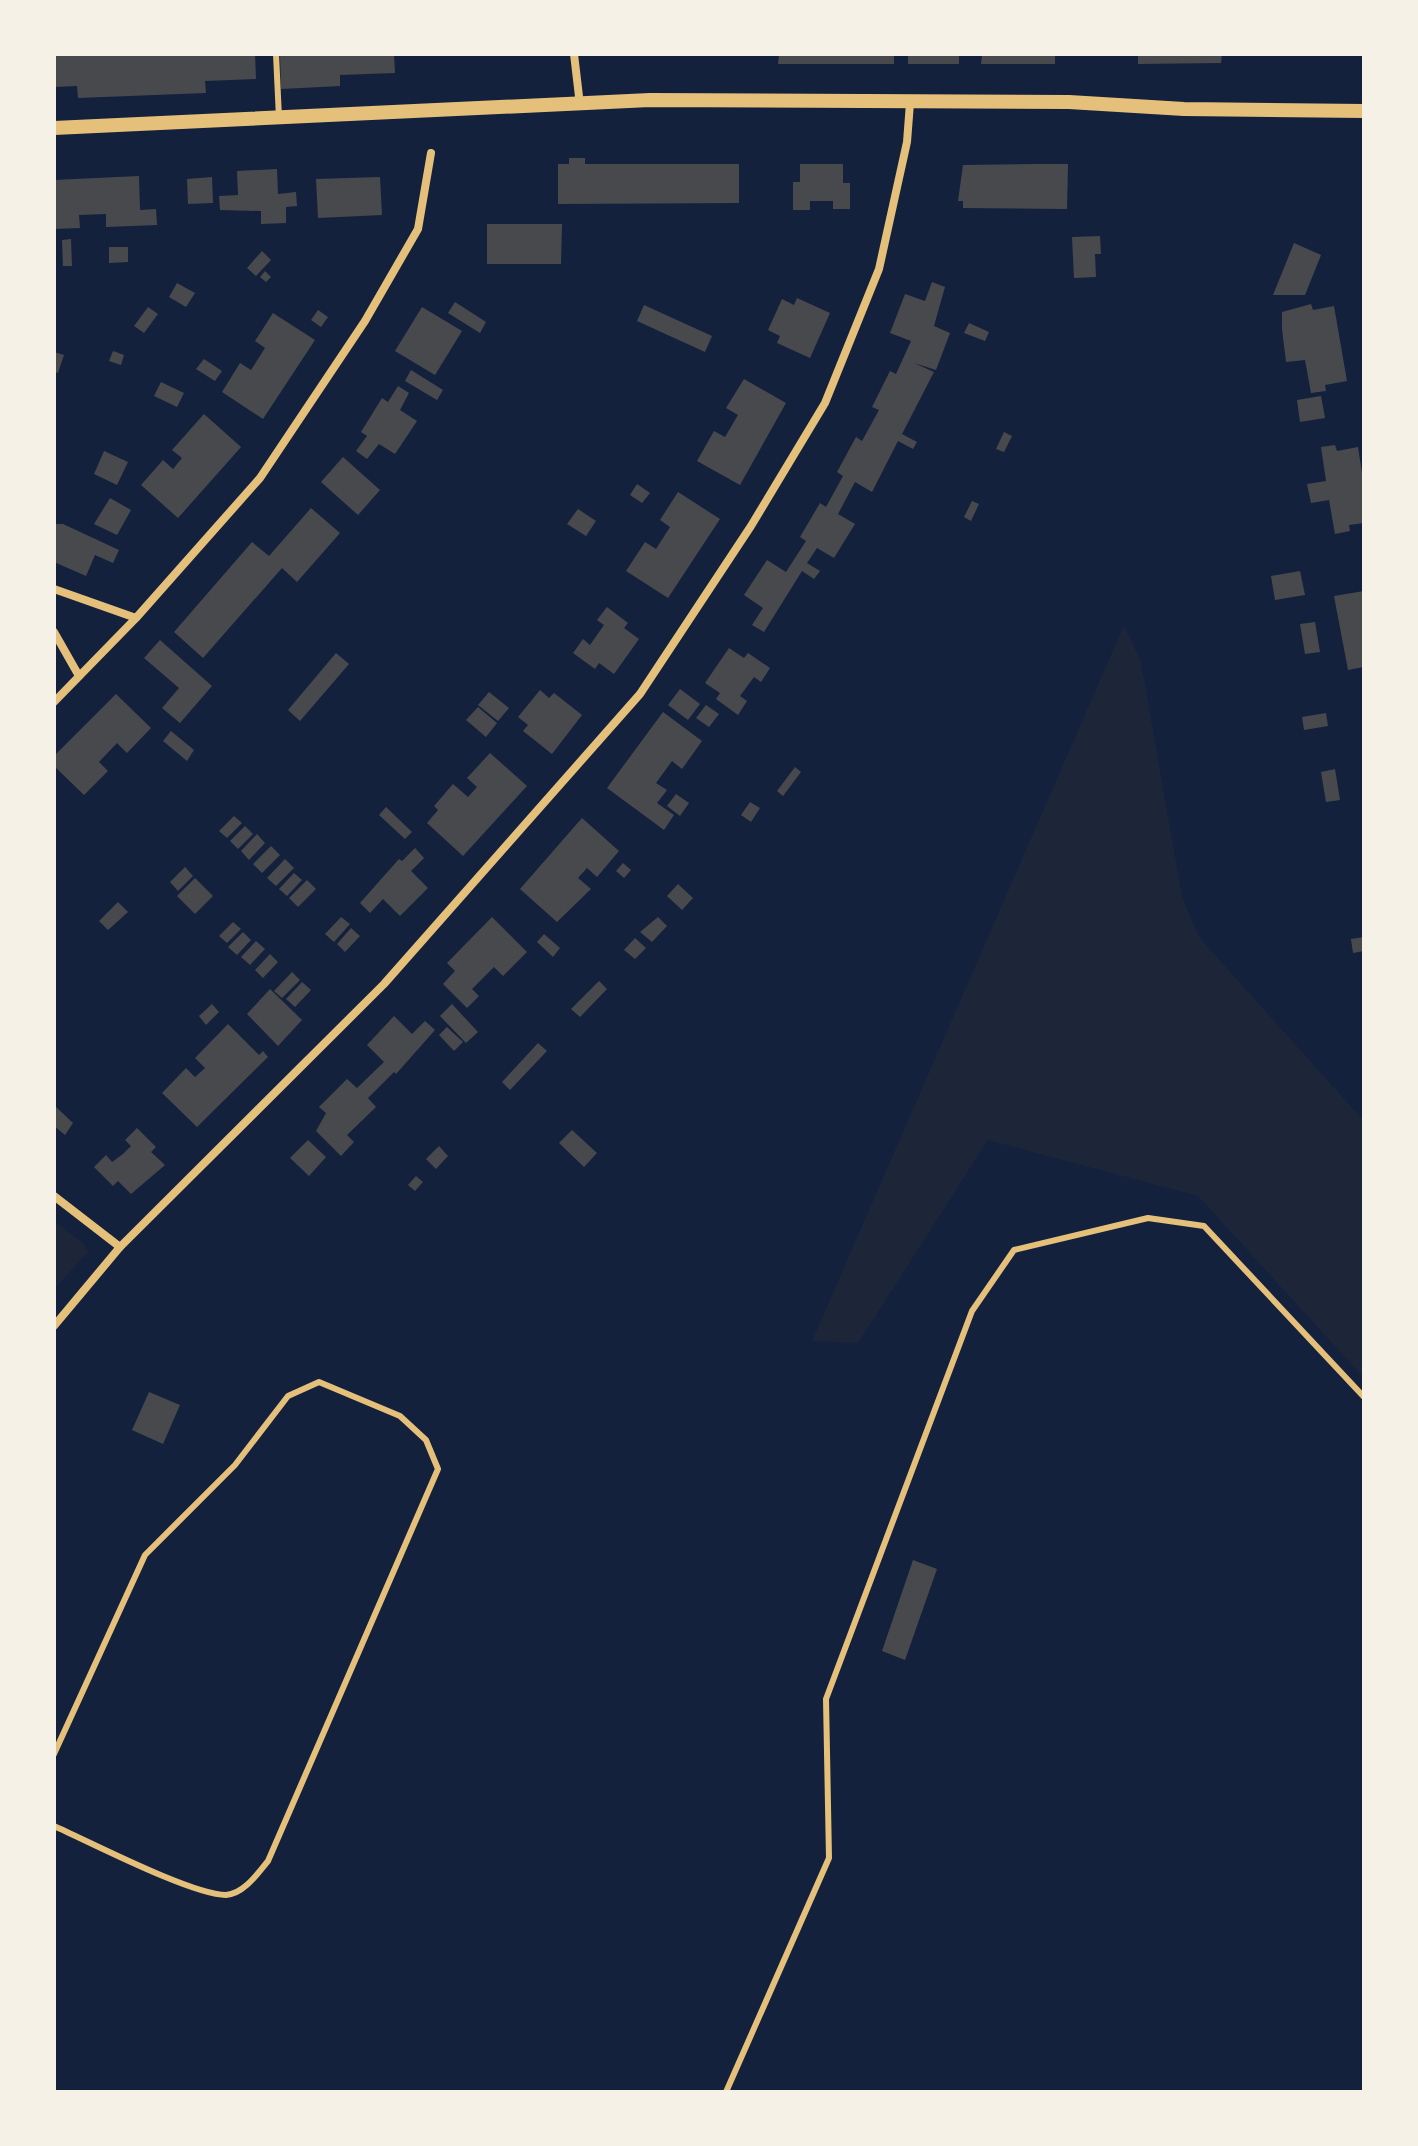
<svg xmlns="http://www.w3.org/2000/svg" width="1418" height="2146" font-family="'Alegreya Sans',sans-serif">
<rect width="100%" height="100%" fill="#14213d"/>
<g fill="#1d2539">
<path d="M 1124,625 L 1141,662 L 1182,897 L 1199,937 L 1364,1121 L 1364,1378 L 1198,1196 L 988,1140 L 858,1343 L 812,1341 Z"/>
<path d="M 54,1221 L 83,1243 L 88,1252 L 54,1289 Z"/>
</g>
<g fill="#48494c">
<path d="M 54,54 L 255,54 L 256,79 L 205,81 L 206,93 L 78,98 L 77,86 L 54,87 Z"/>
<path d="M 280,54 L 394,54 L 395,73 L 340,75 L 340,86 L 281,89 Z"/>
<path d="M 779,54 L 894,54 L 894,64 L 778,64 Z"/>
<rect x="908" y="54" width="51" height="10"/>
<path d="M 982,54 L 1055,54 L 1055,64 L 981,64 Z"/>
<path d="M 1138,54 L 1222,54 L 1221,63 L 1138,64 Z"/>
<path d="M 569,158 L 585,158 L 585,164 L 739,164 L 739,203 L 558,204 L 558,164 L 569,164 Z"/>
<path d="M 800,164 L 843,164 L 843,183 L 850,183 L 850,209 L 833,209 L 833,201 L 810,201 L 810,210 L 793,210 L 793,182 L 800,182 Z"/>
<path d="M 1035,164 L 1068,164 L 1067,209 L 963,208 L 963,201 L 958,201 L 963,165 Z"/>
<path d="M 277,169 L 278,194 L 296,192 L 297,206 L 286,207 L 286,223 L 261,224 L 261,211 L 220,210 L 219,196 L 238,195 L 237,171 Z"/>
<path d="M 139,176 L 140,210 L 156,209 L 157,225 L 106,227 L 106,214 L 79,215 L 80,228 L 54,229 L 54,180 Z"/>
<path d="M 212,177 L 213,203 L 188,204 L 187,179 Z"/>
<path d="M 380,177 L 382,215 L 318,218 L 316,179 Z"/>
<path d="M 487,224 L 562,224 L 561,264 L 487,264 Z"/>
<path d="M 1100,236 L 1101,254 L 1095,254 L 1096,277 L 1074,278 L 1072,237 Z"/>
<path d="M 71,239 L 72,266 L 63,266 L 62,240 Z"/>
<path d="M 1294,243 L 1321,255 L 1305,295 L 1273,295 Z"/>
<path d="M 109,247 L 128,247 L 128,262 L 109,263 Z"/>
<path d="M 262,251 L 271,260 L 256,276 L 247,268 Z"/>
<path d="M 265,271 L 271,277 L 266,282 L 260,277 Z"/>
<path d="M 932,282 L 945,287 L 934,326 L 950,333 L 936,370 L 914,363 L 934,372 L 902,434 L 917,442 L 913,449 L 898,441 L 872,492 L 855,482 L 838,514 L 855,524 L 834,558 L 817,548 L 807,563 L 820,571 L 814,579 L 802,571 L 764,632 L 752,625 L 763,608 L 744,595 L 767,560 L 786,572 L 806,541 L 800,537 L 820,503 L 826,507 L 843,476 L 837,472 L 856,437 L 862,441 L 879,410 L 872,407 L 890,371 L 896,374 L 911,341 L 890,333 L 905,294 L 925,301 Z"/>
<path d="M 177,283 L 195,293 L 186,307 L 169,297 Z"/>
<path d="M 797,298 L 830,313 L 810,358 L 777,343 L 780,336 L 768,330 L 782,299 L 794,305 Z"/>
<path d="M 455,302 L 486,322 L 480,333 L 448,313 Z"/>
<path d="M 1311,304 L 1313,310 L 1334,306 L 1347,381 L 1325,385 L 1326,391 L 1311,393 L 1305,360 L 1286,362 L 1282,329 L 1282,312 Z"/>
<path d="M 644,305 L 712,336 L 705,352 L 637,321 Z"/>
<path d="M 148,307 L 158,314 L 144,333 L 134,326 Z"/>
<path d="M 422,307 L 462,331 L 435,375 L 395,351 Z"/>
<path d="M 318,310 L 328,317 L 321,327 L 311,320 Z"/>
<path d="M 273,313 L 315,340 L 263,419 L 222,392 L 240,363 L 251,370 L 265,348 L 255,341 Z"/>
<path d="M 969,323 L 989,332 L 985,341 L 964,333 Z"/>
<path d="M 113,351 L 124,355 L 121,365 L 109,361 Z"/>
<path d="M 54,352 L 64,355 L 58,373 L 54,372 Z"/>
<path d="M 204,359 L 222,371 L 215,381 L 196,369 Z"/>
<path d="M 411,370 L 443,390 L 437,400 L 405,381 Z"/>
<path d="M 744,379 L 786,403 L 740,485 L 697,461 L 714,431 L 725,437 L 738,415 L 726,408 Z"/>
<path d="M 161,382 L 184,393 L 177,407 L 154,396 Z"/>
<path d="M 398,386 L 409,393 L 400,410 L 417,421 L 395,454 L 379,444 L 367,459 L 356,451 L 367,436 L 361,432 L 382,398 L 388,402 Z"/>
<path d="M 1321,396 L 1325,418 L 1300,422 L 1297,400 Z"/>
<path d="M 204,414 L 241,447 L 178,518 L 141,485 L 163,460 L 173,469 L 182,458 L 172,450 Z"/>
<path d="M 1004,432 L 1012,436 L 1004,452 L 996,449 Z"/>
<path d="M 1335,445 L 1337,451 L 1358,447 L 1364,486 L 1364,523 L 1349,525 L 1350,531 L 1335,534 L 1329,500 L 1311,503 L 1307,484 L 1326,481 L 1321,447 Z"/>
<path d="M 104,451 L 128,462 L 117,485 L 94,474 Z"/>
<path d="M 343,457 L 380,490 L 358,515 L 321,482 Z"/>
<path d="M 637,484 L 650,493 L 642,503 L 630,495 Z"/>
<path d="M 678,492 L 720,519 L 668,598 L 626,571 L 645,542 L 656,549 L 670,527 L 660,520 Z"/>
<path d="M 110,498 L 131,510 L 117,535 L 94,524 Z"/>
<path d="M 972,501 L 979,504 L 971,521 L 964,517 Z"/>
<path d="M 311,508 L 340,533 L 297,582 L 282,568 L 203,658 L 174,632 L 252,542 L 269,556 Z"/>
<path d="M 578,509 L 596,521 L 586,536 L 567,524 Z"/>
<path d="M 54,524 L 63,524 L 119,550 L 113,563 L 95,555 L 86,576 L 54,562 Z"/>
<path d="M 1300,571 L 1305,595 L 1275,600 L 1271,576 Z"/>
<path d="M 1364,591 L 1364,667 L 1348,670 L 1334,596 Z"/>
<path d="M 607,607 L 628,623 L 624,628 L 639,639 L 614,674 L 599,663 L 595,669 L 573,653 L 583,639 L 590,645 L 604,625 L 597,620 Z"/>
<path d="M 1315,622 L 1320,652 L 1305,654 L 1300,624 Z"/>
<path d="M 160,640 L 212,686 L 180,723 L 162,708 L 179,688 L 144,658 Z"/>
<path d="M 729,648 L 744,658 L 748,653 L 770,668 L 761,682 L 754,677 L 740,696 L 747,701 L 738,715 L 716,699 L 720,693 L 705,683 Z"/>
<path d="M 336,653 L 349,664 L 300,721 L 288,710 Z"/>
<path d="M 680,689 L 700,704 L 688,720 L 668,705 Z"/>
<path d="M 540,690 L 549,698 L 554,693 L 582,715 L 552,754 L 523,731 L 528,725 L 518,717 Z"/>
<path d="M 489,692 L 509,708 L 498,721 L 478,705 Z"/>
<path d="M 116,694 L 151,728 L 127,753 L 117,743 L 99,762 L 108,771 L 84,795 L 54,766 L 54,756 Z"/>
<path d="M 706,705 L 719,714 L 709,727 L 696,718 Z"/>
<path d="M 478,707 L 497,723 L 486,737 L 466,720 Z"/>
<path d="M 663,712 L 702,741 L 682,769 L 672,761 L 656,783 L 667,790 L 657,803 L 674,815 L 664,830 L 607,788 Z"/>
<path d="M 1326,713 L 1328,726 L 1304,730 L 1302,717 Z"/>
<path d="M 171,731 L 194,750 L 187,761 L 163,741 Z"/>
<path d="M 490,753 L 527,786 L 463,856 L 427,823 L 438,810 L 434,806 L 453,784 L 468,797 L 477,787 L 467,778 Z"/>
<path d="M 795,767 L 801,772 L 783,796 L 777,791 Z"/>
<path d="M 1335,769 L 1340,800 L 1326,802 L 1321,772 Z"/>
<path d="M 676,794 L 689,803 L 680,816 L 667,806 Z"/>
<path d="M 750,802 L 760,808 L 751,822 L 741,815 Z"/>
<path d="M 386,807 L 412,832 L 405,839 L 379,815 Z"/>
<path d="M 234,816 L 242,823 L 227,838 L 219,831 Z"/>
<path d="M 582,818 L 619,851 L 597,877 L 587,868 L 578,878 L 591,889 L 557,922 L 520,889 Z"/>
<path d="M 245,826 L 253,834 L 238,849 L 230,841 Z"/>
<path d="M 257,834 L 265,843 L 249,860 L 241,851 Z"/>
<path d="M 271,846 L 280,855 L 262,873 L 253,864 Z"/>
<path d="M 415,848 L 424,858 L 411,871 L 428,888 L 400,916 L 383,899 L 370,913 L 360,903 L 399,859 L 402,861 Z"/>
<path d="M 285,859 L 294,868 L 276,886 L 267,878 Z"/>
<path d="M 623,863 L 631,870 L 624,878 L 616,871 Z"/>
<path d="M 185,867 L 193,876 L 178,891 L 170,882 Z"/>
<path d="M 294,873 L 302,880 L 287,896 L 279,889 Z"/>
<path d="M 195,878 L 213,896 L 195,914 L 177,896 Z"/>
<path d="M 307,880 L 316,889 L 298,907 L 289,898 Z"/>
<path d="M 678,884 L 693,898 L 682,910 L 667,896 Z"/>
<path d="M 118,902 L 128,912 L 108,930 L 99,921 Z"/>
<path d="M 341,917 L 350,924 L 334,942 L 325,934 Z"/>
<path d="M 492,917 L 527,952 L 503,976 L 494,967 L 472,989 L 479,996 L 467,1008 L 443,984 L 455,971 L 447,963 Z"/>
<path d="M 658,917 L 667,926 L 652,942 L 640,932 Z"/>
<path d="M 233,922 L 241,929 L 227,943 L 219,936 Z"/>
<path d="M 351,928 L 360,936 L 345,952 L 337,944 Z"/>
<path d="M 243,932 L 251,940 L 237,955 L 228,947 Z"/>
<path d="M 544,934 L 560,948 L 553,957 L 537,942 Z"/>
<path d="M 1364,937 L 1364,951 L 1353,953 L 1351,939 Z"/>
<path d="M 635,938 L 646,948 L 635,959 L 624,950 Z"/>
<path d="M 256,941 L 265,949 L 250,965 L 241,957 Z"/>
<path d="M 270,954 L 278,962 L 263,978 L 255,970 Z"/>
<path d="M 292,972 L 300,980 L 282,998 L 274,991 Z"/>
<path d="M 599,981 L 607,989 L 580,1017 L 571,1009 Z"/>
<path d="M 302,982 L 311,990 L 295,1007 L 286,999 Z"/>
<path d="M 270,989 L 302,1020 L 278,1046 L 247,1014 Z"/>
<path d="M 212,1004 L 219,1012 L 206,1025 L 199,1016 Z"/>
<path d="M 452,1004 L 478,1032 L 466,1043 L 440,1016 Z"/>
<path d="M 394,1016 L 412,1034 L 425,1021 L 435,1030 L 396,1074 L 394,1072 L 368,1098 L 376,1107 L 347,1135 L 354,1142 L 341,1156 L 316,1131 L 326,1113 L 319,1107 L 347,1079 L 357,1088 L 384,1062 L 367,1045 Z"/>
<path d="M 228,1024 L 259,1055 L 263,1051 L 268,1057 L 197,1127 L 162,1093 L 186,1068 L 195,1077 L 205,1068 L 195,1058 Z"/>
<path d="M 447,1027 L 463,1042 L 454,1051 L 439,1035 Z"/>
<path d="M 538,1043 L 547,1051 L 510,1090 L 502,1082 Z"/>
<path d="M 54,1105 L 73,1123 L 65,1135 L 54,1126 Z"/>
<path d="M 137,1128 L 156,1147 L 151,1152 L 165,1165 L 131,1194 L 118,1181 L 113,1186 L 94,1167 L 106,1155 L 112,1162 L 123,1154 L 131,1146 L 125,1140 Z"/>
<path d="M 572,1130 L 597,1153 L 584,1167 L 559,1143 Z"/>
<path d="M 308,1140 L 326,1157 L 309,1176 L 290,1158 Z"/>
<path d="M 439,1146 L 448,1156 L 436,1169 L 426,1159 Z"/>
<path d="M 416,1176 L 423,1182 L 415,1191 L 408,1185 Z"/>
<path d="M 149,1392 L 180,1405 L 163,1444 L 132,1430 Z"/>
<path d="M 913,1560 L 937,1569 L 905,1660 L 882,1651 Z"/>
</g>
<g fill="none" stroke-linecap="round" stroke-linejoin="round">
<g stroke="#e5c07b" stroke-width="6">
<path d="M 276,54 L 279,118"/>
<path d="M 54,1754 L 145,1555 L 235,1465 L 288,1396 L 319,1382 L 400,1416 L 426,1440 L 438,1469 L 268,1861 C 258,1873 244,1894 226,1895 C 192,1895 90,1842 54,1826"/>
<path d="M 726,2092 L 829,1858 L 826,1699 L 972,1311 L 1014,1250 L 1148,1218 L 1204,1226 L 1364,1397"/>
</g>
<g stroke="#e5c07b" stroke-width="8">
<path d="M 574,54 L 580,105"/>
<path d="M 54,589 L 136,618"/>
<path d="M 54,632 L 79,676"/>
<path d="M 54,702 L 136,618 L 260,478 L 365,321 L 418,229 L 431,153"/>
<path d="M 54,1196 L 120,1247"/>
<path d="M 54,1326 L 120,1247 L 384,984 L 640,694 L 751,526 L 825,403 L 879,269 L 907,142 L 910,103"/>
</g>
<path stroke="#e5c07b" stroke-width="14" d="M 54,128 L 650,100 L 1069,102 L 1184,109 L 1364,111"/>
</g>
<rect width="1418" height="2146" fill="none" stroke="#f6f1e7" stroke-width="112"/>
</svg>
